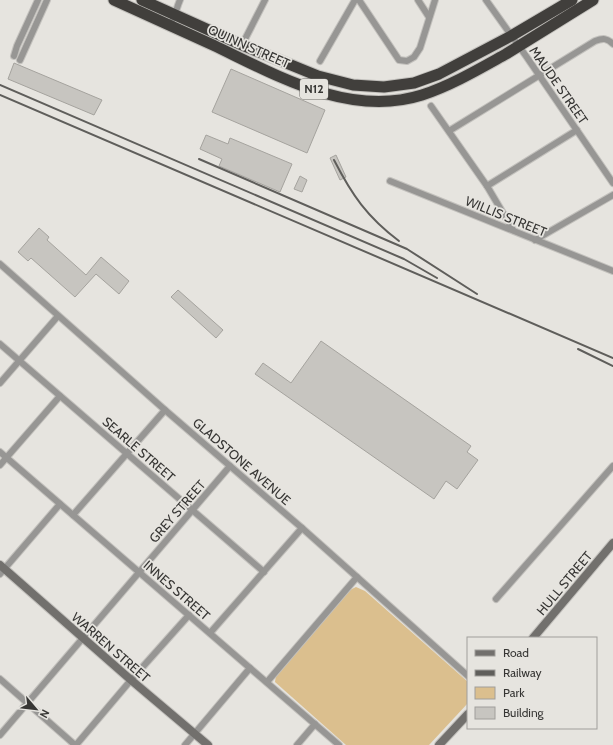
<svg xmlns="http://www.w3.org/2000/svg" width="613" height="745" font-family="Cabin,sans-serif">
<rect width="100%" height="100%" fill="#e6e4df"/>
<path fill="#dbbf8e" d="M 356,587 L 365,591 L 468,682 L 468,703 L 429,745 L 346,745 L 275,682 L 276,675 L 350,590 Z"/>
<g fill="#c7c5c0" stroke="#a5a39e">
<path d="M 14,63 L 102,100 L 94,115 L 8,79 Z"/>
<path d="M 231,69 L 325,110 L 307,153 L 212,112 Z"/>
<path d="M 206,135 L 228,144 L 230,138 L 292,164 L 280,192 L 219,166 L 222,159 L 200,149 Z"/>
<path d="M 336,155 L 346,177 L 340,180 L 330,158 Z"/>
<path d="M 300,176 L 307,180 L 302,192 L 294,189 Z"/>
<path d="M 39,228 L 49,237 L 47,240 L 86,275 L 101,257 L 129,281 L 119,294 L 96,274 L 75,297 L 31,258 L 28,261 L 18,252 Z"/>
<path d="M 178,290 L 223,330 L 216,338 L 171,297 Z"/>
<path d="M 321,341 L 471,446 L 467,452 L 478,460 L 457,489 L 446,481 L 434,499 L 255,374 L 263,363 L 291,383 Z"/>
</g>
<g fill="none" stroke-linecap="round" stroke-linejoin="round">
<g stroke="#c3c1bd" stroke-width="8">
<g id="street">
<path d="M 359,0 L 399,60 L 407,61 L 414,57 L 420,48 L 435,0"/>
<path d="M 418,0 L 429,17"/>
<path d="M 486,0 L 526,56 L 613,183"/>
<path d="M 170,25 C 176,15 176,9 180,0"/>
<path d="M 242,45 L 265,0"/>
<path d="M 14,56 L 17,46 L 38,0"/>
<path d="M 20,60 L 47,0"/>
<path d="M 320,61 L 355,0"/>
<path d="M 431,106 L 487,186 L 513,230"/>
<path d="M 449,131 L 595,41 C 603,38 607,38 613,44"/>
<path d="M 390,181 L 613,271"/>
<path d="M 487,186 L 577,130"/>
<path d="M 535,240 L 613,195"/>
<path d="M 0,264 L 165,410 L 302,528 L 468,676"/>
<path d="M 0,344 L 264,572"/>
<path d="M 0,383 L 58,316"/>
<path d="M 0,452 L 339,745"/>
<path d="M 0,465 L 60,396"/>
<path d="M 73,515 L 165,410"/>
<path d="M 0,574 L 60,504"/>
<path d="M 496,599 L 613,466"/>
<path d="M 210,633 L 302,528"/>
<path d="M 0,679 L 75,745"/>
<path d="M 267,682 L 357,577"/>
<path d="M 0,735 L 230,466"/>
<path d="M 76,745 L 131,680 L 189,615"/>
<path d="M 185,745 L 250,668"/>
<path d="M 297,745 L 315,724"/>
</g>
</g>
<g stroke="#c3c1bd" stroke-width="10">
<g id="secondary">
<path d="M 0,565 L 131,680 L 208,745"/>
<path d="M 533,638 L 613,543"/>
<path d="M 439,745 L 468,714"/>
</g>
</g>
<g stroke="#c3c1bd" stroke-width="13">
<g id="highway">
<path d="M 114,0 C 147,15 180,30 213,45 C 276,75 349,118 422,95 C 452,85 479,69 506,54 C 535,36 564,18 593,0"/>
<path d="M 142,0 L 242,45 L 318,76 L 353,85 L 384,87 L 414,83 L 439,74 L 511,36 L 572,0"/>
</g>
</g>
<use href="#street" stroke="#979694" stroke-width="6"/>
<use href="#secondary" stroke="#72706d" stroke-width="8"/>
<use href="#highway" stroke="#413f3c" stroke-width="11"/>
<g stroke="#5f5e5b" stroke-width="2">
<path d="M 0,85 L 404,259 L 437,278"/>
<path d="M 0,95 L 613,358"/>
<path d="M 199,159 L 407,249 L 477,294"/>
<path d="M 334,160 C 352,195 367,217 399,241"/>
<path d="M 578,349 L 613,366"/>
</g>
</g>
<g text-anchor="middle" stroke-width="3.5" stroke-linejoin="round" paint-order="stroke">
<rect fill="#e6e4df" stroke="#6c6a67" stroke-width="1" x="300" y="79" width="28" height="20" rx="3"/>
<g font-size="12" font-weight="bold" fill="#373634">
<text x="314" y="93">N12</text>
</g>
<g font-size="13" fill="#373634" stroke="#e6e4df">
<text transform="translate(249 46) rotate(24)" y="5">QUINN STREET</text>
<text transform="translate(559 85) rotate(55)" y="5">MAUDE STREET</text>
<text transform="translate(506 216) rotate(22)" y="5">WILLIS STREET</text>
<text transform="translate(139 449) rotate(41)" y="5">SEARLE STREET</text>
<text transform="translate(242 461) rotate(41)" y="5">GLADSTONE AVENUE</text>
<text transform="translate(177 511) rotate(-49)" y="5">GREY STREET</text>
<text transform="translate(564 583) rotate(-50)" y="5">HULL STREET</text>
<text transform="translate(177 590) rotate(41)" y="5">INNES STREET</text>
<text transform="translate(111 647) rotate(41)" y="5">WARREN STREET</text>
</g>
</g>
<rect x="467" y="637" width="130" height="92" fill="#e6e4df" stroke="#a09e9b"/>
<rect x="475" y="650" width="20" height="6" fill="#72706d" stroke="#a09e9b"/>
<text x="503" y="657" font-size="12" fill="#373634">Road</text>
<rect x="475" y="670" width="20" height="6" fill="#5f5e5b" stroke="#a09e9b"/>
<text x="503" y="677" font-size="12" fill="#373634">Railway</text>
<rect x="475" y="687" width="20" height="12" fill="#dbbf8e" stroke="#a09e9b"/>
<text x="503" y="697" font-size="12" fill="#373634">Park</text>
<rect x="475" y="707" width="20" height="12" fill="#c7c5c0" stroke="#a09e9b"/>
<text x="503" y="717" font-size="12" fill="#373634">Building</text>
<g transform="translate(36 709) rotate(118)" stroke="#e6e4df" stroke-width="3" paint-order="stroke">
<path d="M0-3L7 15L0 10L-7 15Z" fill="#373634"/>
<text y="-6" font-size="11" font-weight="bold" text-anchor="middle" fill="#373634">N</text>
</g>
</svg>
